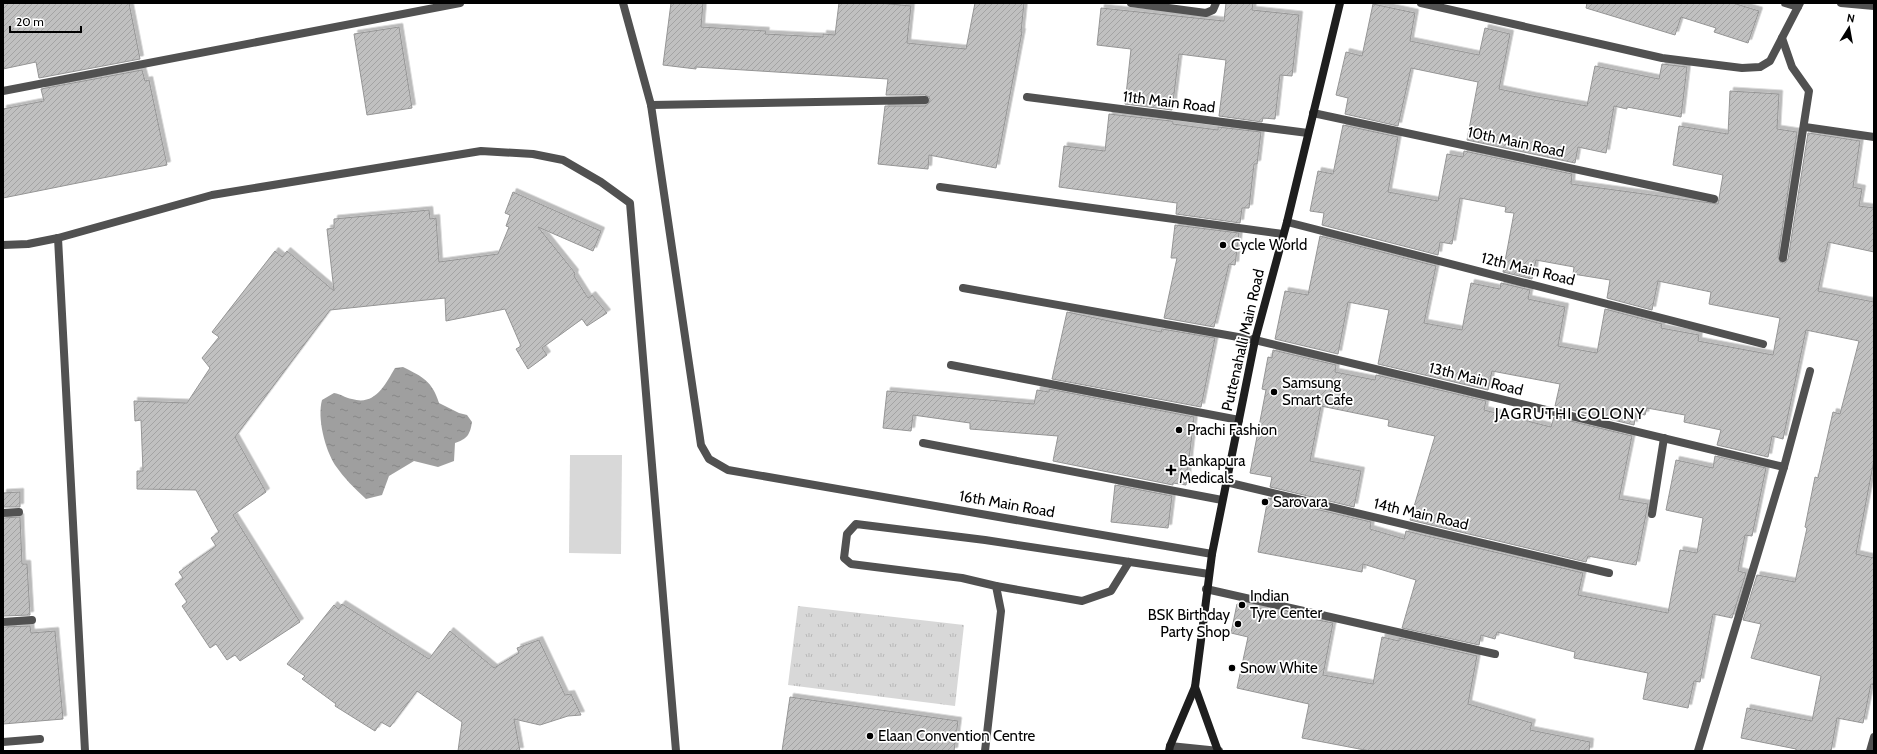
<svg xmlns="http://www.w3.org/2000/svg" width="1877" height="754" font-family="Cabin,sans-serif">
<defs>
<pattern id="grass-tufts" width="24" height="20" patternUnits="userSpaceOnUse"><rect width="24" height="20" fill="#d8d8d8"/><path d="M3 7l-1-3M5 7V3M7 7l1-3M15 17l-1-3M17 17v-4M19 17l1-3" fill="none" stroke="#b8b8b8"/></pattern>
<pattern id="water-ripples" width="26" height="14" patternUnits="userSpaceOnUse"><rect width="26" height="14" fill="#9f9f9f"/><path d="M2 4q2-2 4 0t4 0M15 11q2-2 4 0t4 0" fill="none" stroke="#878787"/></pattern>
<pattern id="building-hatch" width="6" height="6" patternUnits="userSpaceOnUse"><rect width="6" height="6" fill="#c0c0c0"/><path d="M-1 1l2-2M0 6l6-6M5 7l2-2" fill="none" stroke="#a3a3a3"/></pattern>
<filter id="shadow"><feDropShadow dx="3.5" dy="-3.5" stdDeviation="0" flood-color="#0004"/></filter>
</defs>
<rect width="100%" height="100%" fill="#fff"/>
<path fill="url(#grass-tufts)" d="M 798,606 L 964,625 L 955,706 L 788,685 Z"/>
<path fill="#d8d8d8" d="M 570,455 L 622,455 L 621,554 L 569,553 Z"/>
<path fill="url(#water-ripples)" d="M 403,367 C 423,377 432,381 439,403 L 459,413 L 467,415 L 472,422 C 470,435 467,439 455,443 L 454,461 L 438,467 L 414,461 L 389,476 L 382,495 L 366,499 C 355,489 344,478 335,465 C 325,449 317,418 322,400 L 334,393 C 341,394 345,398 352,399 C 375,406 385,385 395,368 Z"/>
<g fill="url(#building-hatch)" stroke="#959595" filter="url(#shadow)">
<path d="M 3,3 L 129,3 L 140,59 L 39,78 L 36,62 L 3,69 Z"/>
<path d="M 671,3 L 703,3 L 701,27 L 766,31 L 765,34 L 823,37 L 823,34 L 835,35 L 839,3 L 880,3 L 911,6 L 907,43 L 966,49 L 975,3 L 1024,3 L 1021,32 L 1022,32 L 996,168 L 929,155 L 928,169 L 878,164 L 885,106 L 925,106 L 928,104 L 930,100 L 929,97 L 925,95 L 886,95 L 888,79 L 696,67 L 696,69 L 663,65 Z"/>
<path d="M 1226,3 L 1253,3 L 1252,10 L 1299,15 L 1292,76 L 1280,75 L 1275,119 L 1263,118 L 1262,122 L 1219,116 L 1226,60 L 1179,54 L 1172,110 L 1125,104 L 1131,49 L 1097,45 L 1101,8 L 1224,21 Z"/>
<path d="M 1587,3 L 1733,3 L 1759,11 L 1748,43 L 1714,32 L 1716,28 L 1681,17 L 1675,35 L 1586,8 Z"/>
<path d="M 1373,4 L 1415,13 L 1410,41 L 1479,55 L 1485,28 L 1510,34 L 1499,89 L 1532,96 L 1587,106 L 1595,66 L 1659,79 L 1662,64 L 1687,67 L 1681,117 L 1627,107 L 1627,109 L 1614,106 L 1606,153 L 1578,147 L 1575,163 L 1467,140 L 1478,82 L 1411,68 L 1398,126 L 1345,114 L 1348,98 L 1336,95 L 1346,52 L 1362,56 Z"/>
<path d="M 399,27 L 412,108 L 367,115 L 354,34 Z"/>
<path d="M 142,70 L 145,81 L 149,80 L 167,165 L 3,198 L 3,109 L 44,101 L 41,89 Z"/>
<path d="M 1730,91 L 1779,94 L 1777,129 L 1797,132 L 1778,257 L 1780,262 L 1785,263 L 1788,259 L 1808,133 L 1860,141 L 1853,187 L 1862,189 L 1859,206 L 1874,208 L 1874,252 L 1828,242 L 1818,291 L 1874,302 L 1874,460 L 1856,554 L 1874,558 L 1874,685 L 1871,684 L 1863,723 L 1837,718 L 1831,751 L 1796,751 L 1796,749 L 1741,738 L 1747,708 L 1812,721 L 1821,676 L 1751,658 L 1761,624 L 1743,620 L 1757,575 L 1795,582 L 1807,528 L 1805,527 L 1815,477 L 1818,478 L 1833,412 L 1840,414 L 1859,341 L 1806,330 L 1783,439 L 1772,436 L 1768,457 L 1717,445 L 1721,430 L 1684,422 L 1685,415 L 1647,408 L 1645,415 L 1636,413 L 1634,425 L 1555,406 L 1560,384 L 1492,371 L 1488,390 L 1378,364 L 1389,310 L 1348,302 L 1338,354 L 1275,339 L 1285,291 L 1308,295 L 1320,236 L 1436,266 L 1424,323 L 1462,330 L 1471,283 L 1500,289 L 1501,283 L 1530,290 L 1528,299 L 1565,307 L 1558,346 L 1597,353 L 1605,309 L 1662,324 L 1661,328 L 1699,335 L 1698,341 L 1773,355 L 1780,318 L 1709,304 L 1711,292 L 1658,281 L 1652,310 L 1607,298 L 1610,280 L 1573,274 L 1574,267 L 1536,260 L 1532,279 L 1503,272 L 1514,213 L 1505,212 L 1506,207 L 1460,198 L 1452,244 L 1440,242 L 1438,255 L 1322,225 L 1324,213 L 1310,211 L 1318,171 L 1333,174 L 1343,125 L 1398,137 L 1388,192 L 1438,201 L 1447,154 L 1463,157 L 1464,151 L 1572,174 L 1571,184 L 1718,204 L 1723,175 L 1673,165 L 1679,126 L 1728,134 Z"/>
<path d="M 1109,114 L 1171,121 L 1173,122 L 1173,124 L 1218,130 L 1218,127 L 1261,132 L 1257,164 L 1254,164 L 1249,208 L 1242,208 L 1240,223 L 1176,214 L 1177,203 L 1059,187 L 1064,146 L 1105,151 Z"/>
<path d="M 513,192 L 601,231 L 593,251 L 538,227 L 575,273 L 574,276 L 588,298 L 592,295 L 607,313 L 587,326 L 582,319 L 542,348 L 547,355 L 528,369 L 516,349 L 521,346 L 505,309 L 446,321 L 445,298 L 330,310 L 235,437 L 266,492 L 233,515 L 300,622 L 240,661 L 235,655 L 227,660 L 216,644 L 210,648 L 182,606 L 187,602 L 175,584 L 183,578 L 179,572 L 216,546 L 211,538 L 219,532 L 196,490 L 137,489 L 137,471 L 143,471 L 141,420 L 135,421 L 134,401 L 187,403 L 210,368 L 202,358 L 219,337 L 212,332 L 275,251 L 282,257 L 287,251 L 334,291 L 327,229 L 334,228 L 334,219 L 429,210 L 430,219 L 436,218 L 439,262 L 498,254 L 509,227 L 506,226 L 510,215 L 505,213 Z"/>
<path d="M 1175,225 L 1239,233 L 1235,265 L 1229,264 L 1214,327 L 1164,318 L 1177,258 L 1171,258 Z"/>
<path d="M 1067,312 L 1161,332 L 1162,329 L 1215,338 L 1201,407 L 1052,379 Z"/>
<path d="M 1273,350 L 1336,365 L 1335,372 L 1375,380 L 1376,375 L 1486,401 L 1484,410 L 1551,427 L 1554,417 L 1632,436 L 1619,499 L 1648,504 L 1636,565 L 1588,556 L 1586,562 L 1410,520 L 1435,436 L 1388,426 L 1389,420 L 1321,406 L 1310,461 L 1361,471 L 1354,507 L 1270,487 L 1272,477 L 1250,473 L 1266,390 L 1262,389 L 1268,357 L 1272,358 Z"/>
<path d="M 1049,389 L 1194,417 L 1186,485 L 1173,483 L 1173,485 L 1053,461 L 1058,436 L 970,429 L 970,423 L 913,415 L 911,431 L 883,428 L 887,391 L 1034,404 L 1037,390 L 1049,392 Z"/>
<path d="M 1715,456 L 1766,468 L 1752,536 L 1745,535 L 1738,571 L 1746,573 L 1732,618 L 1713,614 L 1700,682 L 1694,681 L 1688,708 L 1643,699 L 1648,673 L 1574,658 L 1575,652 L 1497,632 L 1495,639 L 1481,635 L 1479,645 L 1402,628 L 1416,580 L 1363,564 L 1362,572 L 1258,552 L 1268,498 L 1371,522 L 1370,529 L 1404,539 L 1406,531 L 1583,573 L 1578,595 L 1668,613 L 1680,550 L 1697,553 L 1703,518 L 1666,510 L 1676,460 L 1713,468 Z"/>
<path d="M 1115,485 L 1172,496 L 1168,528 L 1111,522 Z"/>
<path d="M 20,492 L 20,507 L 3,507 L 3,493 Z"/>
<path d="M 20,517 L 22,564 L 27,564 L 30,615 L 3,616 L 3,518 Z"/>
<path d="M 342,604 L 429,659 L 450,631 L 494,668 L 519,653 L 517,648 L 539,640 L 565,695 L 571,694 L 581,715 L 568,716 L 540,725 L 514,719 L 520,751 L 458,751 L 462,722 L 417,691 L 390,727 L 381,722 L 375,731 L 335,706 L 336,704 L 302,679 L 305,676 L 287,664 L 334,605 L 338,609 Z"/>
<path d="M 1237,604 L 1333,623 L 1323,675 L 1373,684 L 1382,637 L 1399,641 L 1399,638 L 1477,656 L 1468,704 L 1532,723 L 1530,730 L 1590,742 L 1589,751 L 1370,751 L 1302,738 L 1309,704 L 1237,688 L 1248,637 L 1231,633 Z"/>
<path d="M 30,626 L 31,633 L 55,631 L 63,719 L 3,724 L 3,627 Z"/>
<path d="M 790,697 L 958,721 L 954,751 L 782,751 Z"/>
</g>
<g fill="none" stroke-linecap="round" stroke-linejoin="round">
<g stroke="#515151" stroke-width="8">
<path d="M 996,586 L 1082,601 L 1111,591 L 1129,562"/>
<path d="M 985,751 L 1001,611 L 996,586 L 962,578 L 851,564 L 844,558 L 847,534 L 856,524 L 985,540 L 1209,574"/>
</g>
<g stroke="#515151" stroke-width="8">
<path d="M 623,3 L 651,105 L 701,445 L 709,459 L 728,470 L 1212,554"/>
<path d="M 1131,3 L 1206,13 L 1213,10 L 1216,3"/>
<path d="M 1421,3 L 1662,58 L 1742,68 L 1760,67 L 1770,61 L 1800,3"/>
<path d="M 1785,3 L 1798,7"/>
<path d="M 1841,3 L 1874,6"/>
<path d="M 1782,38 L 1792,67 L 1809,91 L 1783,258"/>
<path d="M 3,91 L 460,3"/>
<path d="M 1027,97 L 1308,133"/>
<path d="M 651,105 L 925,100"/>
<path d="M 1313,113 L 1714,199"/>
<path d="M 1805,127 L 1874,137"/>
<path d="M 940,187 L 1283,234"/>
<path d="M 1287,222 L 1763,344"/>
<path d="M 58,238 L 85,751"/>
<path d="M 3,245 L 28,244 L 58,238 L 212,195 L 481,151 L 533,154 L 563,160 L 601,182 L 630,203 L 676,751"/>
<path d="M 963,288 L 1255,340 L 1784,467"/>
<path d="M 951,365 L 1239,420"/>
<path d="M 923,443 L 1222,500"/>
<path d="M 1226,482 L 1609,573"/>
<path d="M 3,513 L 19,512"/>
<path d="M 1652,514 L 1664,438"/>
<path d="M 1206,589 L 1495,654"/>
<path d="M 3,622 L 32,620"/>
<path d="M 3,742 L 40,739"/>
<path d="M 1170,746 L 1219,751"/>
<path d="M 1698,751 L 1784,467 L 1810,371"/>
<path d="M 1870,751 L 1874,737"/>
</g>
<g stroke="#1e1e1e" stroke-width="8">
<path d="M 1195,687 L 1218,751"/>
<path d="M 1169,751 L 1170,746 L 1195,687 L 1212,554 L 1255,340 L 1287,222 L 1340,3"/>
</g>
</g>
<g fill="#000" stroke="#fff" stroke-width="1.5">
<circle cx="1223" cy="245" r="4"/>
<circle cx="1274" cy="392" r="4"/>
<circle cx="1179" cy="430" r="4"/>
<path d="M1169 464h4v4h4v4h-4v4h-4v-4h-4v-4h4z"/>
<circle cx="1265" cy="502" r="4"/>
<circle cx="1242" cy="605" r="4"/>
<circle cx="1238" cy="624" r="4"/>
<circle cx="1232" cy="668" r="4"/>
<circle cx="870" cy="736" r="4"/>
</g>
<g text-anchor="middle" stroke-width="3.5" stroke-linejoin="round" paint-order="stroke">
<g font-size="15" fill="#000" stroke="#fff">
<text transform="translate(1169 102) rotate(7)" y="5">11th Main Road</text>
<text transform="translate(1516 142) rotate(12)" y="5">10th Main Road</text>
<text transform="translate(1528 269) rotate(14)" y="5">12th Main Road</text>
<text transform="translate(1243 340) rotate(-77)" y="5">Puttenahalli Main Road</text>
<text transform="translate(1476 379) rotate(14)" y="5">13th Main Road</text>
<text transform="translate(1007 504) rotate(10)" y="5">16th Main Road</text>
<text transform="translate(1421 514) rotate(13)" y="5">14th Main Road</text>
</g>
<g font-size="15" fill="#000" stroke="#fff" text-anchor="start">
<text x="1231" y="250">Cycle World</text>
<text x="1282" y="388">Samsung<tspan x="1282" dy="17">Smart Cafe</tspan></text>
<text x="1187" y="435">Prachi Fashion</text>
<text x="1179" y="466">Bankapura<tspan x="1179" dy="17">Medicals</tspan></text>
<text x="1273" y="507">Sarovara</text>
<text x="1250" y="601">Indian<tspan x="1250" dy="17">Tyre Center</tspan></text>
<text x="1230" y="620" text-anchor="end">BSK Birthday<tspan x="1230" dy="17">Party Shop</tspan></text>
<text x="1240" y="673">Snow White</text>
<text x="878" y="741">Elaan Convention Centre</text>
</g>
<g font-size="16" letter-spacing="1" fill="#000" stroke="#fff">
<text x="1570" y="419">JAGRUTHI COLONY</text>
</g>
</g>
<rect width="1877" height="754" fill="none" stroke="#000000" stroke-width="8"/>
<g transform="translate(1849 28) rotate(11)" stroke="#ffffff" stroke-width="3" paint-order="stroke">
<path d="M0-3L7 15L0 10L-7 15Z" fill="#000000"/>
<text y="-6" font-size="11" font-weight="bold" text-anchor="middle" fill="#000000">N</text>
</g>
<path d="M10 26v6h71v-6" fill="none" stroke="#000000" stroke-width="2"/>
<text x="16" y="26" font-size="12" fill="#000000" stroke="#ffffff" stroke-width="3" paint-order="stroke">20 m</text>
</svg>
